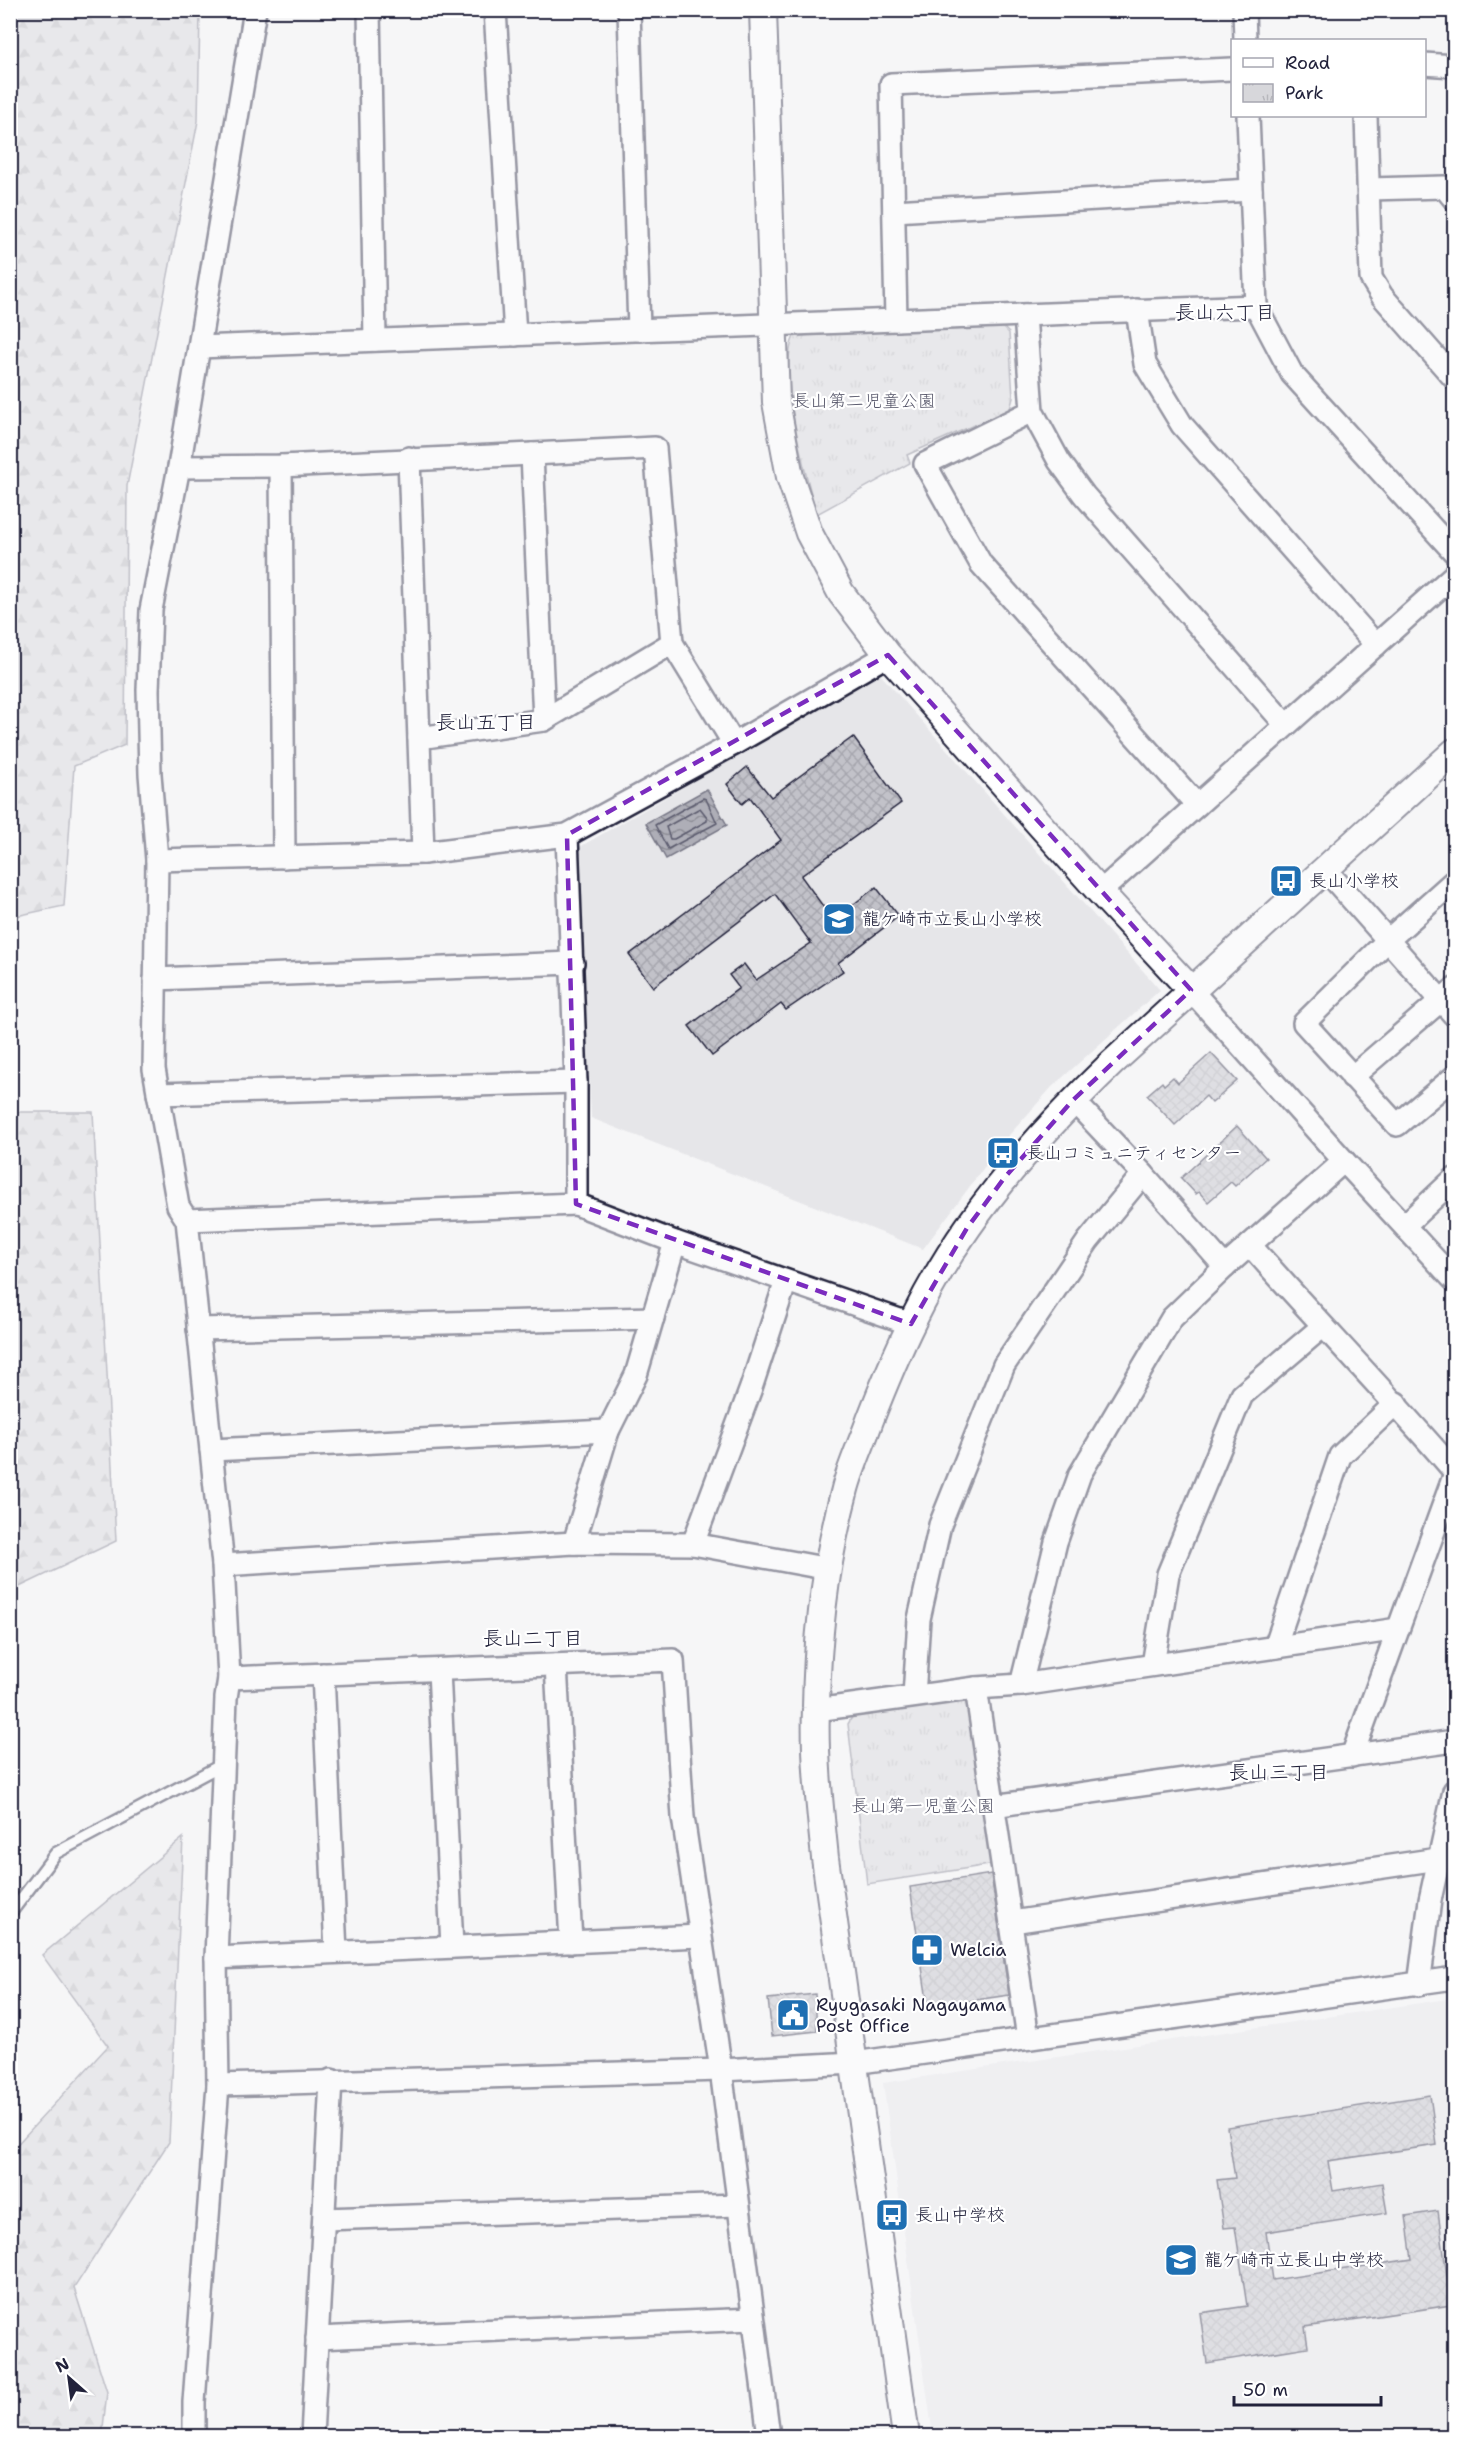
<svg xmlns="http://www.w3.org/2000/svg" width="1465" height="2447" font-family="'Shantell Sans','Klee One',sans-serif">
<defs>
<pattern id="forest-firs" width="22" height="20" patternUnits="userSpaceOnUse" patternTransform="scale(1.5)"><rect width="22" height="20" fill="#d7d7db"/><path d="M5 1l3.5 6h-7zM16 11l3.5 6h-7z" fill="#b8b8bd"/></pattern>
<pattern id="park-tufts" width="24" height="20" patternUnits="userSpaceOnUse" patternTransform="scale(1.5)"><rect width="24" height="20" fill="#d7d7db"/><path d="M3 7l-1-3M5 7V3M7 7l1-3M15 17l-1-3M17 17v-4M19 17l1-3" fill="none" stroke="#b8b8bd"/></pattern>
<pattern id="water-waves" width="16" height="10" patternUnits="userSpaceOnUse" patternTransform="scale(1.5)"><rect width="16" height="10" fill="#aeaeb7"/><path d="M0 5q4-4 8 0t8 0" fill="none" stroke="#8d8d96"/></pattern>
<pattern id="building-cross-hatch" width="8" height="8" patternUnits="userSpaceOnUse" patternTransform="scale(1.5)"><rect width="8" height="8" fill="#c2c2c9"/><path d="M0 0l8 8M0 8l8-8" fill="none" stroke="#a6a6ae"/></pattern>
</defs>
<rect width="100%" height="100%" fill="#f6f6f7"/>
<filter id="ink" filterUnits="userSpaceOnUse"><feTurbulence type="fractalNoise" baseFrequency=".0167" numOctaves="2"/><feDisplacementMap in="SourceGraphic" scale="12" xChannelSelector="R" yChannelSelector="G"/><feConvolveMatrix kernelMatrix="1 2 1 2 8 2 1 2 1" color-interpolation-filters="sRGB"/></filter>
<g filter="url(#ink)">
<g fill="#e6e6e9">
<path d="M 880,674 L 1160,990 L 1052,1087 L 1003,1142 L 923,1249 L 591,1118 L 578,848 Z"/>
<path d="M 1454,1998 L 1454,2436 L 933,2436 L 883,2083 Z"/>
</g>
<g fill="url(#forest-firs)" stroke="#7c7c8b" stroke-width="1.5">
<path d="M 11,10 L 200,11 L 198,121 L 127,486 L 125,745 L 74,766 L 64,906 L 11,917 Z"/>
<path d="M 11,1112 L 93,1112 L 116,1541 L 11,1591 Z"/>
<path d="M 183,1838 L 169,2142 L 74,2288 L 107,2392 L 102,2436 L 11,2436 L 11,2151 L 108,2046 L 42,1955 Z"/>
</g>
<g fill="url(#park-tufts)" stroke="#7c7c8b" stroke-width="1.5">
<path d="M 1001,325 L 1009,333 L 1013,398 L 1010,409 L 907,455 L 910,463 L 817,514 C 805,474 777,372 794,336 Z"/>
<path d="M 972,1694 L 995,1864 L 867,1884 L 848,1724 L 855,1712 Z"/>
</g>
<path fill="url(#water-waves)" stroke="#767685" stroke-width="1.5" d="M 707,789 L 727,825 L 666,859 L 646,823 Z"/>
<g fill="none" stroke-linecap="round" stroke-linejoin="round">
<g stroke="#5a5a6d" stroke-width="1.5">
<path d="M 703,798 L 706,799 L 717,823 L 668,849 L 655,825 Z"/>
<path d="M 700,808 L 707,817 L 707,821 L 674,839 L 670,839 L 666,827 Z"/>
</g>
</g>
<g fill="url(#building-cross-hatch)" stroke="#22223b" stroke-width="1.5">
<path d="M 853,737 L 901,803 L 801,876 L 833,920 L 876,887 L 899,916 L 838,963 L 843,971 L 786,1010 L 781,1004 L 712,1056 L 689,1026 L 739,988 L 729,975 L 744,964 L 756,980 L 811,943 L 775,894 L 653,987 L 629,955 L 781,840 L 750,797 L 742,804 L 727,784 L 747,767 L 771,797 Z"/>
<path d="M 1211,1053 L 1237,1081 L 1212,1103 L 1206,1096 L 1175,1125 L 1147,1095 L 1162,1082 L 1164,1085 L 1173,1077 L 1178,1083 Z"/>
<path d="M 1237,1126 L 1266,1158 L 1235,1186 L 1231,1182 L 1208,1202 L 1199,1192 L 1196,1194 L 1181,1178 Z"/>
<path d="M 991,1874 L 1009,1995 L 928,2007 L 910,1887 Z"/>
<path d="M 815,1994 L 817,2031 L 772,2036 L 768,1999 Z"/>
<path d="M 1430,2095 L 1437,2145 L 1328,2161 L 1333,2191 L 1382,2183 L 1387,2213 L 1266,2232 L 1273,2280 L 1412,2259 L 1406,2216 L 1438,2211 L 1451,2305 L 1305,2327 L 1308,2347 L 1207,2363 L 1200,2313 L 1247,2306 L 1235,2227 L 1224,2228 L 1217,2180 L 1235,2178 L 1227,2127 Z"/>
</g>
<g fill="none" stroke-linecap="round" stroke-linejoin="round">
<g stroke="#22223b" stroke-width="15">
<path id="service" d="M 10,1914 L 56,1853 L 223,1764"/>
</g>
<g stroke="#22223b" stroke-width="26">
<g id="minor">
<path d="M 369,10 L 375,340"/>
<path d="M 495,10 L 515,335"/>
<path d="M 629,10 L 639,330"/>
<path d="M 1244,10 L 1245,40"/>
<path d="M 1424,64 L 1454,66"/>
<path d="M 1248,116 L 1256,306 L 1292,374 L 1454,552"/>
<path d="M 1366,116 L 1371,278 L 1382,296 L 1454,378"/>
<path d="M 1369,189 L 1444,187 L 1454,199"/>
<path d="M 894,211 L 1251,190"/>
<path d="M 1137,310 L 1145,364 L 1182,425 L 1376,645"/>
<path d="M 1025,315 L 1032,411 L 1059,461 L 1084,495 L 1286,725"/>
<path d="M 896,320 L 891,84 L 1232,69"/>
<path d="M 199,347 L 1256,306"/>
<path d="M 1032,411 L 925,464 L 981,564 L 1197,805"/>
<path d="M 532,454 L 544,720"/>
<path d="M 409,458 L 423,853"/>
<path d="M 281,466 L 284,857"/>
<path d="M 179,467 L 281,466 L 655,448 L 672,643 L 734,744"/>
<path d="M 419,738 L 544,720 L 672,643"/>
<path d="M 567,835 L 576,1082 L 576,1204 L 675,1242 L 911,1324"/>
<path d="M 157,860 L 423,853 L 567,835 L 734,744 L 888,655"/>
<path d="M 1325,869 L 1454,1015"/>
<path d="M 1454,881 L 1388,940 L 1304,1023 L 1397,1125 L 1454,1077"/>
<path d="M 1100,892 L 1454,575"/>
<path d="M 155,979 L 573,963"/>
<path d="M 1191,990 L 1344,1161 L 1454,1280"/>
<path d="M 1352,1077 L 1454,989"/>
<path d="M 158,1094 L 576,1082"/>
<path d="M 1073,1100 L 1143,1174 L 1225,1267"/>
<path d="M 187,1220 L 576,1204"/>
<path d="M 1405,1225 L 1454,1179"/>
<path d="M 1250,1245 C 1317,1321 1388,1394 1454,1471"/>
<path d="M 198,1329 L 653,1318"/>
<path d="M 211,1450 L 608,1431"/>
<path d="M 574,1543 L 608,1431 L 636,1375 L 675,1242"/>
<path d="M 693,1544 L 751,1388 L 786,1281"/>
<path d="M 223,1565 L 574,1543 L 693,1544 L 829,1569"/>
<path d="M 1275,1647 L 1340,1456 L 1396,1403"/>
<path d="M 556,1665 L 571,1942"/>
<path d="M 1153,1665 L 1168,1574 L 1242,1395 L 1322,1327"/>
<path d="M 439,1670 L 452,1947"/>
<path d="M 323,1674 L 336,1952"/>
<path d="M 229,1678 L 673,1660 L 683,1817 L 721,2070 L 769,2436"/>
<path d="M 1021,1685 L 1056,1542 L 1080,1474 L 1172,1318 L 1225,1267 L 1344,1161"/>
<path d="M 976,1688 L 1028,2038"/>
<path d="M 914,1696 L 919,1619 L 940,1525 L 1004,1365 L 1088,1241 L 1143,1174"/>
<path d="M 816,1710 L 976,1688 L 1021,1685 L 1398,1629"/>
<path d="M 1352,1756 L 1454,1476"/>
<path d="M 993,1806 L 1454,1741"/>
<path d="M 1012,1922 L 1438,1859"/>
<path d="M 216,1958 L 700,1936"/>
<path d="M 1419,1985 L 1430,1900 L 1454,1791"/>
<path d="M 218,2085 L 721,2070 L 854,2063 L 1454,1978"/>
<path d="M 324,2219 L 738,2205"/>
<path d="M 317,2338 L 753,2319"/>
<path d="M 194,2436 L 194,2402 L 218,2085 L 216,1958 L 226,1698 L 229,1678 L 223,1565 L 187,1220 L 178,1206 L 154,1069 L 157,860 L 150,774 L 148,690 L 151,610 L 179,467 L 255,10"/>
<path d="M 312,2436 L 331,2080"/>
</g>
</g>
<g stroke="#22223b" stroke-width="30">
<g id="tertiary">
<path d="M 763,10 L 776,402 L 790,477 L 809,533 L 841,593 L 888,655 L 1100,892 L 1191,990"/>
<path d="M 906,2436 L 825,1858 C 820,1808 814,1758 816,1708 C 817,1635 826,1560 845,1489 C 851,1466 862,1443 870,1420 C 896,1353 926,1286 968,1227 C 1010,1167 1059,1114 1112,1063 L 1454,752"/>
</g>
</g>
<use href="#service" stroke="#fff" stroke-width="10"/>
<use href="#minor" stroke="#fff" stroke-width="21"/>
<use href="#tertiary" stroke="#fff" stroke-width="26"/>
</g>
</g>
<path d="M0 0H1465V2447H0ZM 888,655 L 1191,990 L 1073,1100 L 1005,1177 L 967,1228 L 911,1324 L 576,1204 L 567,835 Z" fill="#f6f6f7" fill-opacity=".55" fill-rule="evenodd"/>
<path fill="none" stroke="#7b2cbf" stroke-width="4.5" stroke-dasharray="12 8" stroke-linejoin="round" d="M 888,655 L 1191,990 L 1073,1100 L 1005,1177 L 967,1228 L 911,1324 L 576,1204 L 567,835 Z"/>
<defs>
<g id="bus-square" transform="scale(1.725)"><rect x="-9" y="-9" width="18" height="18" rx="4" fill="#1f6fb2" stroke="#fff"/><path d="M-5-6H5V4H4V6H2V4H-2V6H-4V4H-5ZM-3.5-4V0h7V-4ZM-3.5 1.2v1.5H-2V1.2ZM2 1.2v1.5H3.5V1.2Z" fill="#fff"/></g>
<g id="school-square" transform="scale(1.725)"><rect x="-9" y="-9" width="18" height="18" rx="4" fill="#1f6fb2" stroke="#fff"/><path d="M0-5L7-2L0 1L-7-2ZM-4 1L0 2.5L4 1V4Q0 6-4 4Z" fill="#fff"/></g>
<g id="pharmacy-square" transform="scale(1.725)"><rect x="-9" y="-9" width="18" height="18" rx="4" fill="#1f6fb2" stroke="#fff"/><path d="M-2-6h4v4h4v4h-4v4h-4v-4h-4v-4h4Z" fill="#fff"/></g>
<g id="civic-square" transform="scale(1.725)"><rect x="-9" y="-9" width="18" height="18" rx="4" fill="#1f6fb2" stroke="#fff"/><path d="M-.6-6.5H3V-4.5H.6V-3L4-1V1h2V6H-6V1h2V-1L-.6-3ZM-1.2 2.5V6h2.4V2.5Z" fill="#fff"/></g>
</defs>
<g fill-rule="evenodd">
<use href="#bus-square" x="1286" y="881"/>
<use href="#school-square" x="839" y="919"/>
<use href="#bus-square" x="1003" y="1153"/>
<use href="#pharmacy-square" x="927" y="1950"/>
<use href="#civic-square" x="793" y="2015"/>
<use href="#bus-square" x="892" y="2215"/>
<use href="#school-square" x="1181" y="2260"/>
</g>
<g text-anchor="middle" stroke-width="4.5" stroke-linejoin="round" paint-order="stroke">
<g font-size="18" fill="#58586b" stroke="#fff">
<text x="864" y="407">長山第二児童公園</text>
<text x="923" y="1812">長山第一児童公園</text>
</g>
<g font-size="18" fill="#22223b" stroke="#fff" text-anchor="start">
<text x="1309" y="887">長山小学校</text>
<text x="862" y="925">龍ケ崎市立長山小学校</text>
<text x="1026" y="1159">長山コミュニティセンター</text>
<text x="950" y="1956">Welcia</text>
<text x="816" y="2011">Ryugasaki Nagayama<tspan x="816" dy="21">Post Office</tspan></text>
<text x="915" y="2221">長山中学校</text>
<text x="1204" y="2266">龍ケ崎市立長山中学校</text>
</g>
<g font-size="20" fill="#22223b" stroke="#fff">
<text x="1225" y="319">長山六丁目</text>
<text x="486" y="729">長山五丁目</text>
<text x="533" y="1645">長山二丁目</text>
<text x="1279" y="1779">長山三丁目</text>
</g>
</g>
<rect width="1465" height="2447" fill="none" stroke="#fff" stroke-width="36"/>
<rect x="18" y="18" width="1429" height="2411" fill="none" stroke="#22223b" stroke-width="2" filter="url(#ink)"/>
<rect x="1231" y="39" width="195" height="78" fill="#ffffff" stroke="#a7a7b1" stroke-width="1.5"/>
<rect x="1243" y="58" width="30" height="9" fill="#ffffff" stroke="#a7a7b1" stroke-width="1.5"/>
<text x="1285" y="69" font-size="18" fill="#22223b">Road</text>
<rect x="1243" y="84" width="30" height="18" fill="url(#park-tufts)" stroke="#a7a7b1" stroke-width="1.5"/>
<text x="1285" y="99" font-size="18" fill="#22223b">Park</text>
<g transform="translate(69 2378) rotate(332)" stroke="#ffffff" stroke-width="4.5" paint-order="stroke">
<path d="M0-4.5L10 22L0 15L-10 22Z" fill="#22223b"/>
<text y="-9" font-size="16" font-weight="bold" text-anchor="middle" fill="#22223b">N</text>
</g>
<path d="M1234 2396v9h147v-9" fill="none" stroke="#22223b" stroke-width="3"/>
<text x="1243" y="2396" font-size="18" fill="#22223b" stroke="#ffffff" stroke-width="4.5" paint-order="stroke">50 m</text>
</svg>
